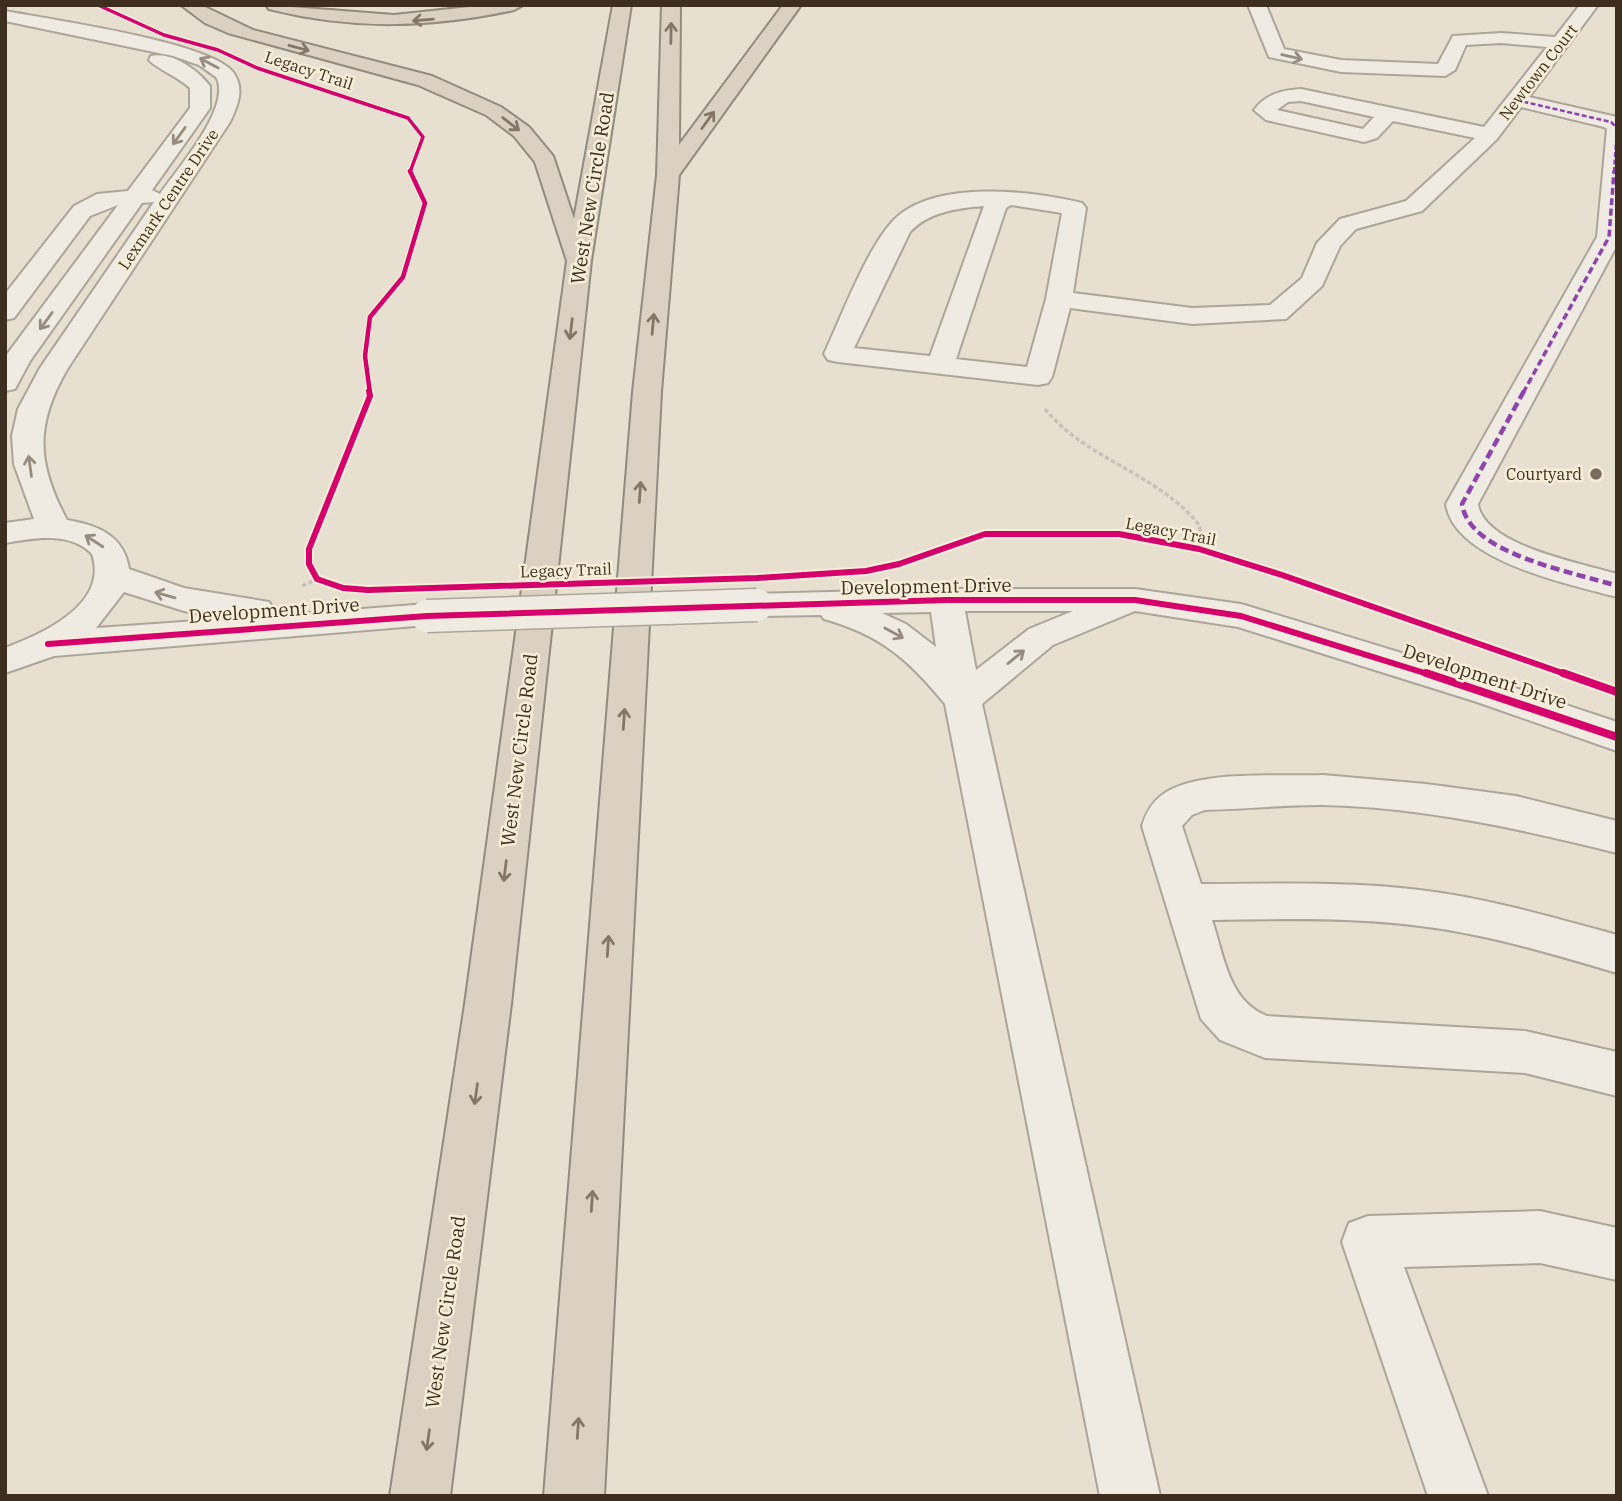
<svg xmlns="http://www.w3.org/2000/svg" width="1622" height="1501" font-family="'IBM Plex Serif',serif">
<rect width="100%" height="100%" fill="#e7e0d1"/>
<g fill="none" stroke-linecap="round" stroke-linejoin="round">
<g stroke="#ada599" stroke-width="4">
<g id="minor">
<path d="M 1248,5 L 1266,5 L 1284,49 L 1341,60 L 1438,64 L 1453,36 L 1501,33 L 1555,37 L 1580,5 L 1598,5 L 1529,97 L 1617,117 L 1617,245 L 1478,504 C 1484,546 1581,563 1617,574 L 1617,597 C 1569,584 1454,561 1446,504 L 1597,237 L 1607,129 L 1604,127 L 1521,107 L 1497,139 L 1422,211 L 1356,229 L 1340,246 L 1322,286 L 1286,319 L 1192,324 L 1070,308 L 1052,377 L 1048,383 L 1038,385 L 838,362 L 828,360 L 824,354 C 841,318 869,241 898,216 C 940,180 1033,191 1082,203 L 1086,208 L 1073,293 L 1192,308 L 1270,305 L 1302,278 L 1317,243 L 1340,219 L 1406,201 L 1475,138 L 1393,121 L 1377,138 L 1364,142 L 1266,120 L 1254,110 C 1266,94 1282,90 1301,89 L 1484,127 L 1547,47 L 1501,43 L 1466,45 L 1455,70 L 1445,76 L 1341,72 L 1269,57 ZM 1301,101 L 1374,117 L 1363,129 L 1277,110 L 1288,102 ZM 1011,205 L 1062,213 L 1046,299 L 1027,367 L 956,359 L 1006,208 ZM 984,206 L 930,356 L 854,348 L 910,232 C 928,212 958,208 984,206 Z"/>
<path d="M 5,11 C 48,19 210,42 233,72 C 245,88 238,105 230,122 L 68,368 C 35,424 36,462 67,520 C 97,525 124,535 129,569 L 184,588 L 269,602 L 274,610 L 271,616 L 427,604 L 439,608 L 444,616 L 439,624 L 54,656 L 5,673 L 5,648 C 43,634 109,604 92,554 C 70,531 33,538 5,543 L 5,523 L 34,519 L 14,464 L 12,436 L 18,409 L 40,368 L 154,202 L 142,203 L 30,361 L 15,389 L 5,391 L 5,357 L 118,205 L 90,216 L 14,318 L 5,320 L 5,294 L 74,206 L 97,194 L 128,191 L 190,108 L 190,88 C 177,76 157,69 149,60 L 151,56 C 172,51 198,70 210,86 L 210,108 L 152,190 L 160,194 C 177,169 233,106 216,77 L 199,65 L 173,56 L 5,21 ZM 124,592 L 184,611 L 227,619 L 96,628 Z"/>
<path d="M 946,589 L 1135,589 L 1241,604 L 1503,684 L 1617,722 L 1617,751 L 1477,702 L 1238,627 L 1135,611 L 1053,645 L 982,704 L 1160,1496 L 1100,1496 L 945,704 C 908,659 881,635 824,619 L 821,615 L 757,616 L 745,613 L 740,605 L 745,597 L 757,594 ZM 965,611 L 1073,611 L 1029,629 L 976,670 ZM 931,612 L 936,647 L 906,624 L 882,613 Z"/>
<path d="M 1323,775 L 1426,784 L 1516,796 L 1617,821 L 1617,853 C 1521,829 1422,807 1322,805 C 1284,805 1244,809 1205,810 L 1192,815 L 1182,826 L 1201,884 C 1274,884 1347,881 1419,890 C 1487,898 1552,917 1617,935 L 1617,973 C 1552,954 1487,934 1420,926 C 1351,917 1282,919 1212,920 C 1224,955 1228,1001 1267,1016 L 1525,1031 L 1617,1052 L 1617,1096 L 1525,1073 L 1265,1058 L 1220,1040 L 1201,1019 L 1142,826 C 1146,813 1151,803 1162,795 C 1197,769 1280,777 1323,775 Z"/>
<path d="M 1540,1211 L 1617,1228 L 1617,1280 L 1540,1263 L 1404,1267 L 1488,1496 L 1428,1496 L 1342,1242 L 1349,1223 L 1368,1216 Z"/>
</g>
</g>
<g stroke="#928b80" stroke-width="4">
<g id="highway">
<path d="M 181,5 L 201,5 L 253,30 L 432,76 L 501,107 L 529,127 L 553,156 L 574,219 L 613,5 L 631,5 L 591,261 L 511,1004 L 450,1496 L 390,1496 L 465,1004 L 567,261 L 535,162 L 514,136 L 486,115 L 418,85 L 228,33 L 205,23 Z"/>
<path d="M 266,5 L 394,15 L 488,5 L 523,5 L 514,10 C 430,28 352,30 269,9 Z"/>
<path d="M 662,5 L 680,5 L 679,145 L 783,5 L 801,5 L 679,175 L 661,392 L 604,1496 L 544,1496 L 633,392 L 657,175 Z"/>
</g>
</g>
<g stroke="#c8c2b9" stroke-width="3.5" stroke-dasharray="4.5 2.5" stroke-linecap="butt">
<path d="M 1045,409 C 1088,461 1158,473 1200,526 L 1199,549"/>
<path d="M 302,586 L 317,579"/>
</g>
<use href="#minor" fill="#efebe3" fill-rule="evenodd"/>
<use href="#highway" fill="#dad1c2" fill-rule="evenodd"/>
<g stroke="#ada599" stroke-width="35" stroke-linecap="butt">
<path id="minor-bridge" d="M 427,616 L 757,605"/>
</g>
<use href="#minor-bridge" stroke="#efebe3" stroke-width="32"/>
<g stroke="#8e44ad" stroke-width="2.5" stroke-dasharray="5 2.5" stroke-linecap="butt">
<path d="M 1516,100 L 1611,122 L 1617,128"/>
<path d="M 1614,172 L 1617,129"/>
</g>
<path stroke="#8e44ad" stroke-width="3.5" stroke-dasharray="7 3.5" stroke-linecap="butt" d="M 1523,393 L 1609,237 L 1614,171"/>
<path stroke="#8e44ad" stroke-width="4.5" stroke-dasharray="9 4.5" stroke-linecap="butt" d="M 1524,391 L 1462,504 C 1469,555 1575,572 1617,586"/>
<g stroke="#f7eed8" stroke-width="6">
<path id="cycleway-far3" d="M 98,5 L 164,35 L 218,50 L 257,68 L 408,118 L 423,137 L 410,172"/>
</g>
<g stroke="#f7eed8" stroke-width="7">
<path id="cycleway-far2" d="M 370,393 L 365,356 L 370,317 L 403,277 L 425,203 L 410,171"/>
</g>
<g stroke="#f7eed8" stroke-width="10">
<g id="cycleway-far1">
<path d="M 369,391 L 370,396 L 309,549 L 309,564 L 317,579 L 343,588 L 368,590 L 757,578 L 866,571 L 899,564 L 985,534 L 1119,534 L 1199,549 L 1282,575 L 1568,675"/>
<path d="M 48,644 L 427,616 L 946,600 L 1135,600 L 1241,616 L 1431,675"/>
</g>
</g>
<g stroke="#f7eed8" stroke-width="12">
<g id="cycleway">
<path d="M 1426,673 L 1617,737"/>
<path d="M 1563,673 L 1617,692"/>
</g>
</g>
<use href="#cycleway-far3" stroke="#d6006c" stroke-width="3.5"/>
<use href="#cycleway-far2" stroke="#d6006c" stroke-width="4.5"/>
<use href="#cycleway-far1" stroke="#d6006c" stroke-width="6"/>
<use href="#cycleway" stroke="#d6006c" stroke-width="8"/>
</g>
<defs><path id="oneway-shaft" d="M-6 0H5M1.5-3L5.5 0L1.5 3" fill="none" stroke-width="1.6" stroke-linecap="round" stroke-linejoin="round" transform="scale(1.75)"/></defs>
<g stroke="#847769">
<use href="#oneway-shaft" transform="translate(423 20) rotate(175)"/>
<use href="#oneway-shaft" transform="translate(671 33) rotate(-89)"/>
<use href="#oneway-shaft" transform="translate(299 48) rotate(15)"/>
<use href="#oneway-shaft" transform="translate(708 120) rotate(-54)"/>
<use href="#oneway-shaft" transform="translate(511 124) rotate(38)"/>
<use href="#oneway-shaft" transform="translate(653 324) rotate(-85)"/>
<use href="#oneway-shaft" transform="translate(571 329) rotate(97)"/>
<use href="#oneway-shaft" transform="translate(640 492) rotate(-86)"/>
<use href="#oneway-shaft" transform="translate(624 719) rotate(-86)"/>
<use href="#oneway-shaft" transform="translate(505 871) rotate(97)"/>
<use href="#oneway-shaft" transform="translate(608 946) rotate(-86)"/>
<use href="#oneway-shaft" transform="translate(476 1094) rotate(98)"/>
<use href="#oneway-shaft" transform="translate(592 1201) rotate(-86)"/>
<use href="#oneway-shaft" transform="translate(578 1428) rotate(-86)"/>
<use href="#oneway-shaft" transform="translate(428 1440) rotate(98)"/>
</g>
<g stroke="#968c82">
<use href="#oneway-shaft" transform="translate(1292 57) rotate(13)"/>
<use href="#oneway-shaft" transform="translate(209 63) rotate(-152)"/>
<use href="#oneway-shaft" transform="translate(179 136) rotate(126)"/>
<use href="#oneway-shaft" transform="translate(46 321) rotate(126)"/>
<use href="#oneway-shaft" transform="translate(30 466) rotate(-98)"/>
<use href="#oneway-shaft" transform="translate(94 541) rotate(-147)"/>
<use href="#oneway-shaft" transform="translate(165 595) rotate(-164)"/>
<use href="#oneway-shaft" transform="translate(894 633) rotate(29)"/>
<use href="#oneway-shaft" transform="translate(1016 657) rotate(-39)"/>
</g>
<circle fill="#786c5e" stroke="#f7eed8" stroke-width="2.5" cx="1596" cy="474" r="7"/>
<g text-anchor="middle" stroke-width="5" stroke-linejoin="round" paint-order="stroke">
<g font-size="16" fill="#3d2e20" stroke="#f7eed8">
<text transform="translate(309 70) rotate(18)" y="6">Legacy Trail</text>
<text transform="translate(1538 72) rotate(-52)" y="6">Newtown Court</text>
<text transform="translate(168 199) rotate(-56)" y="6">Lexmark Centre Drive</text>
<text transform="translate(1171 531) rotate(11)" y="6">Legacy Trail</text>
<text transform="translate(566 570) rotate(-2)" y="6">Legacy Trail</text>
</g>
<g font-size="16" fill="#3d2e20" stroke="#f7eed8" text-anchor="end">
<text x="1582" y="480">Courtyard</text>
</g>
<g font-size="19" fill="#3d2e20" stroke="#f7eed8">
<text transform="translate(592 188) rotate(-81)" y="7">West New Circle Road</text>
<text transform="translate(926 586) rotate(-1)" y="7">Development Drive</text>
<text transform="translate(274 610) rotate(-4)" y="7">Development Drive</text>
<text transform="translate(1485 676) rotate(18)" y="7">Development Drive</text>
<text transform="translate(519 750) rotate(-83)" y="7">West New Circle Road</text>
<text transform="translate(445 1312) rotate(-82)" y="7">West New Circle Road</text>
</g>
</g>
<rect width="1622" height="1501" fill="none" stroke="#3d2e20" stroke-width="14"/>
</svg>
